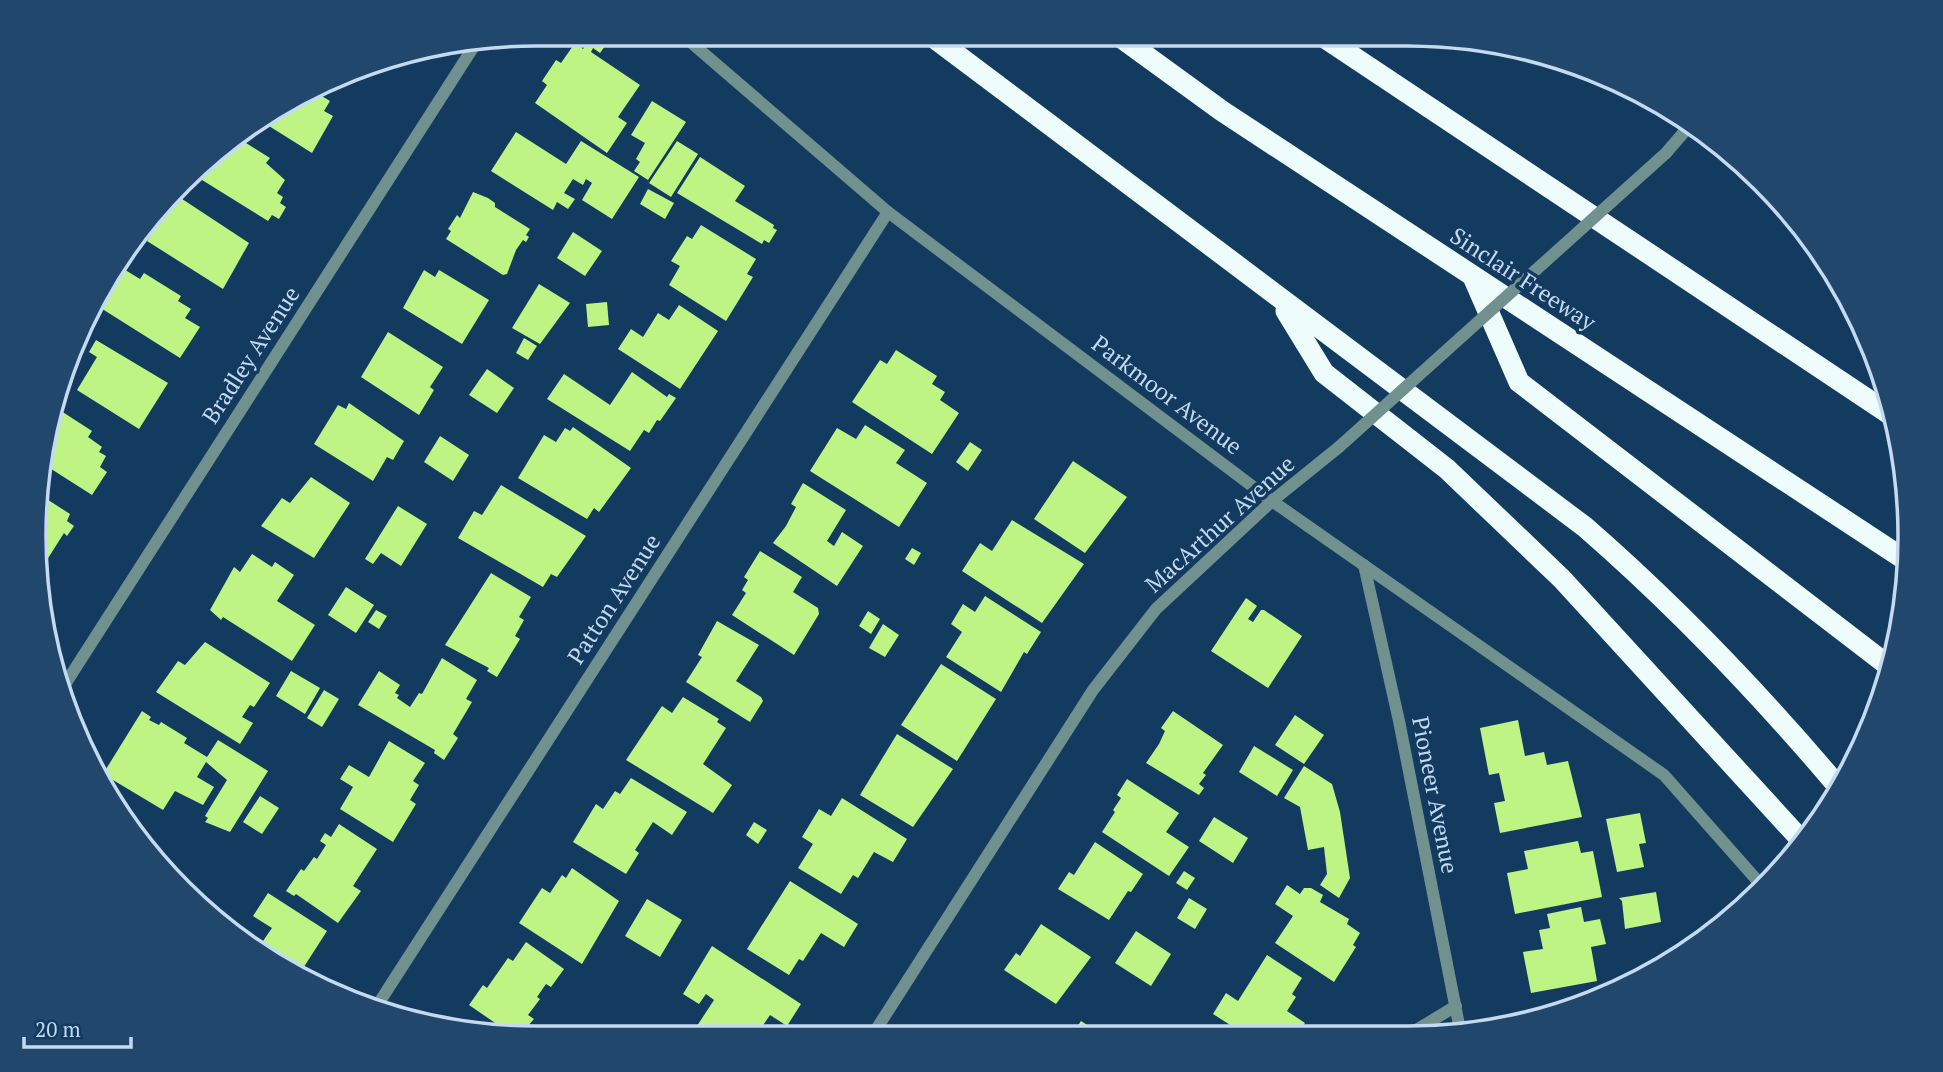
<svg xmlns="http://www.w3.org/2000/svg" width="1943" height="1072" font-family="'PT Serif',serif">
<rect width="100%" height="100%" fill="#133b60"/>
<g fill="#bef483">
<path d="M 588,33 L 595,33 L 608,42 L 600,53 L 593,48 L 591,52 L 640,85 L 618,117 L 627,123 L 607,153 L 535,103 L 547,85 L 542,81 L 556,60 L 561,63 L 575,43 L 583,49 L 586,45 L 581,42 Z"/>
<path d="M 365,65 L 354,83 L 343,77 L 352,72 Z"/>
<path d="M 315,92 L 330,101 L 324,111 L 333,116 L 312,153 L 261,121 Z"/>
<path d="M 652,101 L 686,122 L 648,180 L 634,171 L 640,162 L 636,159 L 645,143 L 631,135 Z"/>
<path d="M 516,132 L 566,164 L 581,141 L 639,177 L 612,219 L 582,200 L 592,183 L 586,179 L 583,185 L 573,179 L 564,193 L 575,199 L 568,209 L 557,202 L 553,210 L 491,171 Z"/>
<path d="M 233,135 L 270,158 L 266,163 L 285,180 L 277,193 L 283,197 L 280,203 L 286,207 L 279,219 L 272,215 L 268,221 L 194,175 Z"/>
<path d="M 677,141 L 698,154 L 671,197 L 649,183 Z"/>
<path d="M 700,157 L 745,186 L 735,201 L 774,225 L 773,228 L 777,230 L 769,243 L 764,240 L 762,244 L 677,193 Z"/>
<path d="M 648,189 L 674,203 L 665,219 L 640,204 Z"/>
<path d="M 473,192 L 488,198 L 495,203 L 495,207 L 530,229 L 526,235 L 529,237 L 526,242 L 523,240 L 516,250 L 507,274 L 503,275 L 446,239 L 451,231 L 448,229 L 457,215 L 460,218 Z"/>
<path d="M 176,195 L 249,243 L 223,289 L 147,241 Z"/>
<path d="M 701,225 L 756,259 L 747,274 L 753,277 L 726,321 L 669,285 L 680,266 L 671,261 L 687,236 L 692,239 Z"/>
<path d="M 573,232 L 602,251 L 585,276 L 557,258 Z"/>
<path d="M 122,268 L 140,279 L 144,273 L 181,296 L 178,301 L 191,309 L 185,318 L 200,327 L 180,358 L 96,305 L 112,270 Z"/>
<path d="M 424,270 L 435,277 L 439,270 L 489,300 L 462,344 L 403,308 Z"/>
<path d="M 539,284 L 570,303 L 540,344 L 512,328 Z"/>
<path d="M 607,302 L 609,325 L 588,327 L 586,304 Z"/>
<path d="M 679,305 L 718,331 L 680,389 L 618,349 L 631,329 L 643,337 L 658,313 L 669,320 Z"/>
<path d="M 388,332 L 443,367 L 430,387 L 434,390 L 419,415 L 361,377 Z"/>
<path d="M 524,338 L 537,346 L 528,360 L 516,353 Z"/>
<path d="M 96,340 L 168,383 L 139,429 L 77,390 L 97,357 L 89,352 Z"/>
<path d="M 896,350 L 937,376 L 932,384 L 945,392 L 940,400 L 959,413 L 932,454 L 852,402 L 880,360 L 887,364 Z"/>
<path d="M 487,369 L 514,388 L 497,413 L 469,395 Z"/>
<path d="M 632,372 L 667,397 L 669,394 L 676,398 L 660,421 L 657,420 L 649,433 L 644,430 L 630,451 L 547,399 L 564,374 L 610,405 Z"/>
<path d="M 349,403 L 404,441 L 393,460 L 387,457 L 373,481 L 314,444 L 338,405 L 346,409 Z"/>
<path d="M 58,409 L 92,431 L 88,437 L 102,447 L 99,452 L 106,456 L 100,467 L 107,472 L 92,495 L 45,465 L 48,425 L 52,420 L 50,413 L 55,414 Z"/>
<path d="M 865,425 L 905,450 L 896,463 L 927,483 L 899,527 L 810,471 L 837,428 L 856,439 Z"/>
<path d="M 573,427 L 631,468 L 599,512 L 594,508 L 587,519 L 518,478 L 544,435 L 556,442 L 565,428 L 570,431 Z"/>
<path d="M 440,436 L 469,455 L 453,481 L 424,462 Z"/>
<path d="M 970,442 L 982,450 L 968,471 L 956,462 Z"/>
<path d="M 1073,461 L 1127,497 L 1085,553 L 1034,519 Z"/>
<path d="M 311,477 L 350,503 L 314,558 L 261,526 L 282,498 L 290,503 Z"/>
<path d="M 803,483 L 846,510 L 827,541 L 834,546 L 842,532 L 863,546 L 837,586 L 773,543 L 786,526 L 796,507 L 791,504 Z"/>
<path d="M 501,485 L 586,536 L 557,577 L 551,574 L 543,587 L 458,538 L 474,511 L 482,515 Z"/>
<path d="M 42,496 L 70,514 L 67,521 L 74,526 L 67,536 L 64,533 L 45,563 L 36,557 Z"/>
<path d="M 398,506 L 427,524 L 401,566 L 381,553 L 373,564 L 365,559 Z"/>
<path d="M 1012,520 L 1084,564 L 1042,623 L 962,571 L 980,543 L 992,551 Z"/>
<path d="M 912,548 L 921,553 L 914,565 L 905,559 Z"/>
<path d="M 760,551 L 802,577 L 793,592 L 818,608 L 819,614 L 794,655 L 732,615 L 746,593 L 742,590 L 748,580 L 744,577 Z"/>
<path d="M 252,554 L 272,567 L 275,562 L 294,575 L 277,601 L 315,625 L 292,661 L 223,617 L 221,620 L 210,610 L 234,567 L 240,572 Z"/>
<path d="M 491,573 L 531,597 L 519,617 L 524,620 L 515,636 L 520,639 L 497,677 L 487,671 L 489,668 L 445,645 Z"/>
<path d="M 346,587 L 374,605 L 356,633 L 328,615 Z"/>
<path d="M 985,596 L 1041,632 L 1027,654 L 1024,652 L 1001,692 L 946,657 L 962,632 L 951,624 L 963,604 L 975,612 Z"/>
<path d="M 1246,598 L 1257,606 L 1248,619 L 1253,622 L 1261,610 L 1264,610 L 1302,636 L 1268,688 L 1211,651 Z"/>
<path d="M 376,610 L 387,616 L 379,629 L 368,622 Z"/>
<path d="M 868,611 L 880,619 L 871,634 L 859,626 Z"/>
<path d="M 717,621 L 759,645 L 736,681 L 761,697 L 763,701 L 750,722 L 686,682 L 702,657 L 698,655 Z"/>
<path d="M 883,624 L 899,635 L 885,657 L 869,648 Z"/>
<path d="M 205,642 L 270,683 L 254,707 L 250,705 L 242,717 L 253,723 L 240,744 L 156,692 L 178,661 L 185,665 Z"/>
<path d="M 442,658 L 477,680 L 466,699 L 472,702 L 453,734 L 458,738 L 444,760 L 434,753 L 435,750 L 358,705 L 379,671 L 400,685 L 395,693 L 399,695 L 397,698 L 410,707 L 419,693 L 422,694 Z"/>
<path d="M 941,664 L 996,699 L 957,761 L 901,725 Z"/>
<path d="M 291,671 L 320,688 L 305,714 L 276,696 Z"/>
<path d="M 324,690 L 339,699 L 322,727 L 307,718 Z"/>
<path d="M 683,697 L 719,719 L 717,722 L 726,728 L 703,764 L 732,785 L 713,813 L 626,760 L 662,706 L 672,713 Z"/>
<path d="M 142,711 L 151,717 L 149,720 L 159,725 L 161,722 L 187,738 L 184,743 L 207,757 L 218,740 L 268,771 L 230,832 L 205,822 L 208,818 L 205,816 L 227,780 L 206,762 L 197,777 L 214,787 L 203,805 L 175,791 L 163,810 L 103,774 Z"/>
<path d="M 1173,711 L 1223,745 L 1203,773 L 1206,775 L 1199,784 L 1204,788 L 1199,795 L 1146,763 L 1159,744 L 1165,731 L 1161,728 Z"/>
<path d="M 1295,715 L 1324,735 L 1304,764 L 1275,745 Z"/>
<path d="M 1518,720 L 1525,756 L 1544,752 L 1547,765 L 1568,761 L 1582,817 L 1500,833 L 1494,803 L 1505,801 L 1499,773 L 1489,775 L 1480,728 Z"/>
<path d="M 897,734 L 953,769 L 913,827 L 860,795 Z"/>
<path d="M 389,741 L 425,763 L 413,781 L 419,785 L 410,800 L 416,804 L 393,842 L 340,809 L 353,787 L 340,779 L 349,765 L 369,777 Z"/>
<path d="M 1254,746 L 1293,770 L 1277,796 L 1239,772 Z"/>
<path d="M 1304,766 L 1332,784 L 1340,812 L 1350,878 L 1339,898 L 1320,885 L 1327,874 L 1324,847 L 1308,850 L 1300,807 L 1284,798 Z"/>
<path d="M 631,778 L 687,812 L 672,835 L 653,822 L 635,850 L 639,853 L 626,874 L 573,842 L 596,804 L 603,809 L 615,791 L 620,794 Z"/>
<path d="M 1127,779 L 1179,813 L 1166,832 L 1189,847 L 1169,876 L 1102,832 L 1115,812 L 1113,810 L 1121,798 L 1117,795 Z"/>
<path d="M 260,796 L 279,808 L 262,834 L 243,822 Z"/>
<path d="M 842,798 L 907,839 L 893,862 L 874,852 L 858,878 L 853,875 L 841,894 L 798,868 L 813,844 L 802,837 L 819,809 L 831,816 Z"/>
<path d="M 1640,813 L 1646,843 L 1639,844 L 1644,867 L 1617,872 L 1606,819 Z"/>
<path d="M 1214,817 L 1248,838 L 1233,863 L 1199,841 Z"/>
<path d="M 754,822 L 767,830 L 758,844 L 746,835 Z"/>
<path d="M 339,824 L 377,849 L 353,886 L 361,891 L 338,923 L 296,894 L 294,896 L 286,891 L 301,869 L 304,871 L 314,857 L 317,859 L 326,845 L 320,841 L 325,833 L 331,837 Z"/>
<path d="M 1578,841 L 1581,853 L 1593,851 L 1602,897 L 1515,914 L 1507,873 L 1528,869 L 1524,851 Z"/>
<path d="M 1095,842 L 1143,874 L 1131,892 L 1128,891 L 1109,920 L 1058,889 L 1069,872 L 1074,875 Z"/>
<path d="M 572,868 L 619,901 L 582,964 L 519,923 L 542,888 L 550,893 L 562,875 L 566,878 Z"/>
<path d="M 1184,871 L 1195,878 L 1187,890 L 1176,883 Z"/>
<path d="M 790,881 L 858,924 L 844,947 L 821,933 L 803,961 L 799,959 L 789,975 L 747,949 Z"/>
<path d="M 1287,885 L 1300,894 L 1304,888 L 1311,888 L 1323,895 L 1320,902 L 1349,919 L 1347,924 L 1360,933 L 1353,945 L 1356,947 L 1334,982 L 1275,943 L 1293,916 L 1275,904 Z"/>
<path d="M 1656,892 L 1661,922 L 1625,929 L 1622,901 L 1619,898 Z"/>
<path d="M 268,893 L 327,931 L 300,973 L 303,975 L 301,978 L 285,972 L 230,927 L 232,924 L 263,941 L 272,928 L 253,916 Z"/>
<path d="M 1189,898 L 1207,909 L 1195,929 L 1177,918 Z"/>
<path d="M 647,899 L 682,920 L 660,957 L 625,936 Z"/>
<path d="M 1581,907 L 1584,922 L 1600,919 L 1606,944 L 1591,947 L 1597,981 L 1531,993 L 1523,952 L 1543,949 L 1539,930 L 1550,928 L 1547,914 Z"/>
<path d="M 1041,924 L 1091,957 L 1056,1004 L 1004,970 L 1016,953 L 1020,956 Z"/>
<path d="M 1136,931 L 1171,954 L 1151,986 L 1115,963 Z"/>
<path d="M 526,942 L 564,969 L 551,987 L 546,984 L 537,997 L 540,999 L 528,1015 L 534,1019 L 517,1038 L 469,1005 L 483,985 L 487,988 L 508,958 L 513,961 Z"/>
<path d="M 712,946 L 801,1004 L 787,1026 L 770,1015 L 755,1037 L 701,1037 L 693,1032 L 714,1000 L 706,994 L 699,1004 L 683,994 Z"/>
<path d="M 1267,955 L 1302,978 L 1292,994 L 1296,997 L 1287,1011 L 1305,1023 L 1297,1035 L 1246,1035 L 1213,1014 L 1226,993 L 1238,1001 Z"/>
<path d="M 1579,1007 L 1569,1012 L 1555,1015 L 1554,1011 Z"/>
<path d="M 1081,1021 L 1104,1036 L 1071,1036 Z"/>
<path d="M 473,1025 L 488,1035 L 468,1032 Z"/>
<path d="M 1195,1026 L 1210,1035 L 1189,1035 Z"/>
</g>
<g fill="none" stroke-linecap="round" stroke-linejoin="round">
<g stroke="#71918e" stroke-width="12">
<path d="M 680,33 L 888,212 L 1272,501 L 1664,775 L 1763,887"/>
<path d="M 1666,153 L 1691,124"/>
<path d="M 1364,565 L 1399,721 L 1461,1035"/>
<path d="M 62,689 L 476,43"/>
<path d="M 375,1009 L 888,212"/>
<path d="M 1408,1035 L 1456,1006"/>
<path d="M 872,1036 L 1093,690 L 1156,609 L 1272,501 L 1339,447"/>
</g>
<g stroke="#eefdfc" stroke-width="21">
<path d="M 929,34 L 1585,527 C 1678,608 1761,695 1841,790"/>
<path d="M 1116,34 L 1222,111 L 1907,561"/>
<path d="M 1319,34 L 1894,417"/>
<path d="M 1474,279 L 1519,382 L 1890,667"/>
<path d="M 1286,311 L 1324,373 L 1447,469 L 1562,579 L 1803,842"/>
</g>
<path stroke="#71918e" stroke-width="12" d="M 1339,447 L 1666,153"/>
</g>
<g text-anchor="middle" stroke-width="7" stroke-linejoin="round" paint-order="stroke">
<g font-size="23" fill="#c5daf1" stroke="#133b60">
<text transform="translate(1523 279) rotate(33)" y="8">Sinclair Freeway</text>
<text transform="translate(251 355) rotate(-57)" y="8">Bradley Avenue</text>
<text transform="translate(1167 395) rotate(37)" y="8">Parkmoor Avenue</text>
<text transform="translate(1220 524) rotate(-42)" y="8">MacArthur Avenue</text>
<text transform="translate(614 599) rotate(-57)" y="8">Patton Avenue</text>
<text transform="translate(1435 795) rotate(79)" y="8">Pioneer Avenue</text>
</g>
</g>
<path d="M0 0H1943V1072H0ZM536 46H1408A490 490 0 0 1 1898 536V536A490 490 0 0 1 1408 1026H536A490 490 0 0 1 46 536V536A490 490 0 0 1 536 46Z" fill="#21486c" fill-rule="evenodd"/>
<path fill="none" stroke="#c5daf1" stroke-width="3.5" d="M536 46H1408A490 490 0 0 1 1898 536V536A490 490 0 0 1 1408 1026H536A490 490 0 0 1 46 536V536A490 490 0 0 1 536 46Z"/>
<path d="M24 1037v10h107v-10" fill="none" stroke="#c5daf1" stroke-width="3.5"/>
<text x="35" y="1037" font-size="21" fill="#c5daf1" stroke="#133b60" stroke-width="5" paint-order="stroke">20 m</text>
</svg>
